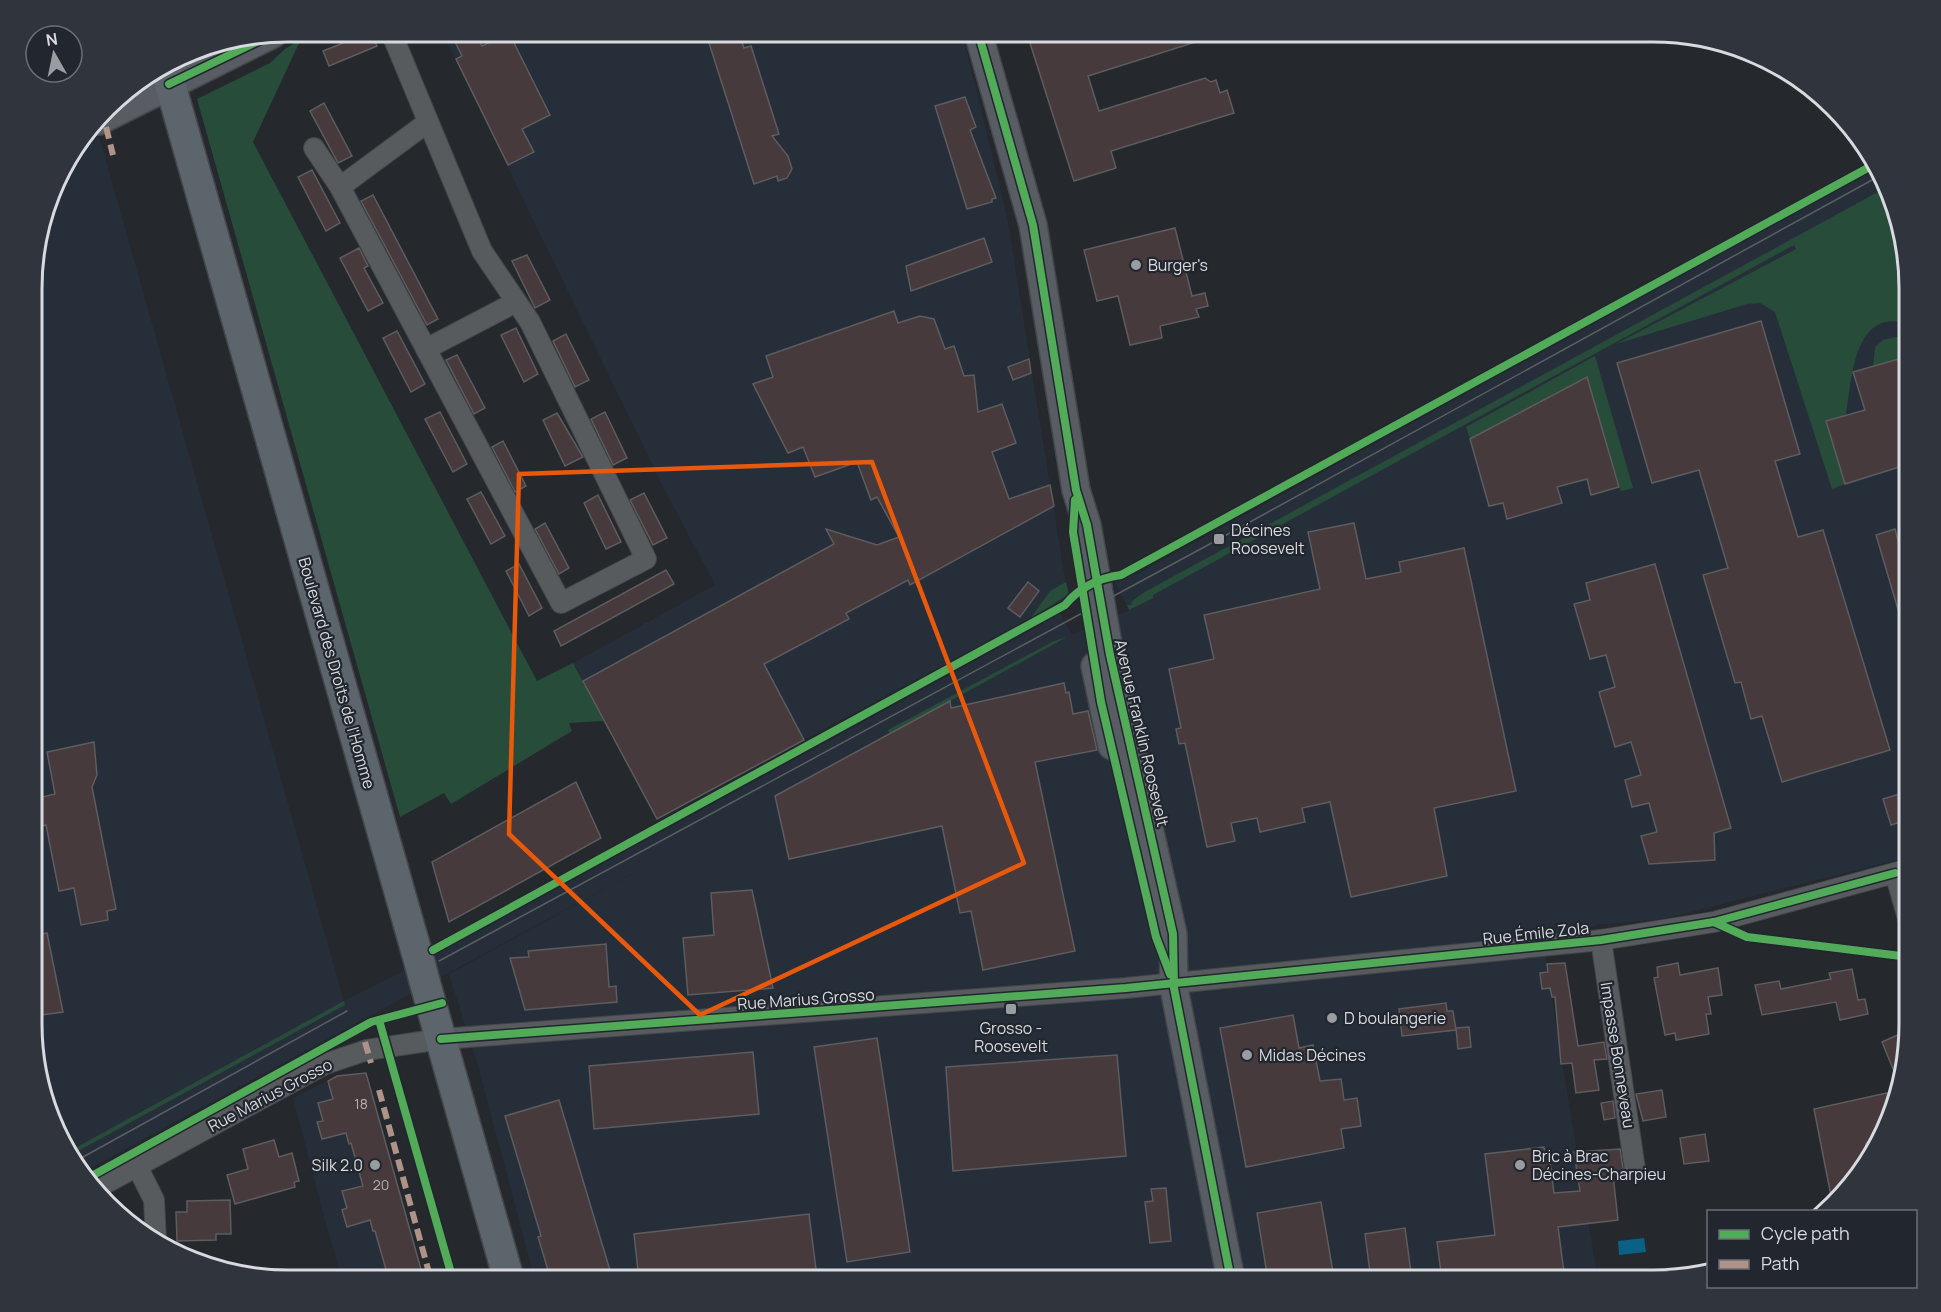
<svg xmlns="http://www.w3.org/2000/svg" width="1941" height="1312" font-family="Manrope,sans-serif">
<rect width="100%" height="100%" fill="#25282c"/>
<g fill="#262e3a">
<path d="M 442,32 L 962,32 L 1007,216 L 1068,598 L 657,819 L 573,663 L 715,585 L 663,487 Z"/>
<path d="M 99,136 L 344,1001 L 437,954 L 1043,624 L 1042,621 L 1059,611 L 1072,635 L 1129,610 L 1115,583 L 1134,573 L 1135,575 L 1878,168 L 1883,174 L 1909,271 L 1909,857 L 1663,919 L 1596,925 L 1544,951 L 1598,1280 L 535,1280 L 478,1066 L 449,974 L 688,843 L 83,1172 L 66,1153 L 34,1057 L 34,255 L 58,174 L 80,145 Z"/>
<path d="M 366,1073 L 424,1280 L 343,1280 L 327,1228 L 293,1098 L 337,1076 Z"/>
</g>
<g fill="#274c3a">
<path d="M 301,39 L 253,142 L 537,681 L 573,663 L 604,721 L 569,723 L 572,731 L 451,804 L 444,793 L 400,817 L 197,99 L 270,63 L 285,49 Z"/>
<path d="M 1887,187 L 1909,271 L 1909,324 C 1853,306 1852,380 1846,415 L 1826,421 L 1845,484 L 1832,489 L 1775,312 L 1760,303 L 1747,304 L 1616,344 L 1796,249 L 1794,245 L 1153,595 L 1153,598 L 1129,610 L 1127,605 L 1132,605 L 1131,602 L 1143,593 Z"/>
<path d="M 1900,336 L 1909,341 L 1909,356 L 1873,366 L 1875,347 L 1883,340 Z"/>
<path d="M 1595,356 L 1633,488 L 1621,491 L 1587,377 L 1470,439 L 1466,427 Z"/>
<path d="M 1066,582 L 1069,594 L 1030,619 L 1050,591 Z"/>
<path d="M 1067,637 L 890,734 L 888,730 L 1054,641 Z"/>
<path d="M 344,1001 L 345,1005 L 69,1156 L 66,1153 Z"/>
</g>
<path fill="#0a6185" d="M 1644,1238 L 1646,1252 L 1619,1255 L 1618,1241 Z"/>
<g fill="#473a3c" stroke="#5d5c5e" stroke-width="1.5">
<path d="M 371,32 L 377,46 L 329,66 L 323,51 Z"/>
<path d="M 450,32 L 474,32 L 482,46 L 509,33 L 550,115 L 522,129 L 534,152 L 508,165 L 456,59 L 462,56 Z"/>
<path d="M 1054,32 L 1074,32 L 1076,36 L 1089,32 L 1218,32 L 1218,35 L 1088,76 L 1099,111 L 1205,78 L 1211,82 L 1216,80 L 1220,93 L 1227,90 L 1234,113 L 1111,151 L 1116,168 L 1074,181 L 1029,40 Z"/>
<path d="M 739,33 L 744,48 L 751,46 L 779,134 L 772,136 L 788,156 L 792,169 L 787,178 L 778,181 L 777,176 L 754,184 L 709,43 Z"/>
<path d="M 965,97 L 976,127 L 970,130 L 996,198 L 992,199 L 992,202 L 967,209 L 935,106 Z"/>
<path d="M 324,103 L 352,156 L 338,163 L 310,111 Z"/>
<path d="M 312,170 L 340,223 L 326,231 L 298,177 Z"/>
<path d="M 373,195 L 438,319 L 427,325 L 361,201 Z"/>
<path d="M 1175,228 L 1192,296 L 1205,293 L 1208,306 L 1196,309 L 1199,317 L 1160,326 L 1162,338 L 1130,345 L 1118,296 L 1097,301 L 1084,250 Z"/>
<path d="M 984,238 L 992,262 L 911,291 L 906,266 Z"/>
<path d="M 359,248 L 368,266 L 364,268 L 383,303 L 368,311 L 340,258 Z"/>
<path d="M 527,255 L 550,300 L 535,308 L 512,261 Z"/>
<path d="M 894,311 L 898,323 L 920,316 L 934,319 L 945,349 L 954,346 L 964,376 L 974,375 L 978,412 L 1002,404 L 1016,443 L 992,452 L 1009,499 L 1050,485 L 1054,506 L 910,585 L 908,580 L 846,613 L 849,619 L 764,664 L 804,740 L 657,819 L 583,681 L 834,544 L 826,529 L 877,545 L 899,537 L 877,497 L 871,500 L 857,462 L 815,477 L 803,447 L 788,453 L 753,384 L 773,377 L 766,356 Z"/>
<path d="M 1761,321 L 1800,454 L 1775,461 L 1798,537 L 1823,530 L 1890,750 L 1782,782 L 1762,716 L 1751,719 L 1741,682 L 1735,683 L 1703,575 L 1728,568 L 1699,470 L 1652,483 L 1617,363 Z"/>
<path d="M 516,328 L 538,374 L 524,382 L 501,335 Z"/>
<path d="M 397,331 L 425,384 L 411,392 L 383,338 Z"/>
<path d="M 566,334 L 589,380 L 575,387 L 553,341 Z"/>
<path d="M 457,355 L 485,408 L 474,414 L 446,360 Z"/>
<path d="M 1909,356 L 1909,464 L 1845,484 L 1826,421 L 1865,410 L 1853,372 Z"/>
<path d="M 1029,359 L 1031,373 L 1013,380 L 1008,367 Z"/>
<path d="M 1587,377 L 1619,487 L 1591,495 L 1587,479 L 1557,487 L 1562,503 L 1507,519 L 1503,503 L 1489,506 L 1470,439 Z"/>
<path d="M 440,412 L 467,464 L 453,472 L 425,419 Z"/>
<path d="M 605,412 L 627,458 L 613,465 L 591,419 Z"/>
<path d="M 557,413 L 583,457 L 565,466 L 543,420 Z"/>
<path d="M 503,441 L 526,486 L 515,492 L 492,447 Z"/>
<path d="M 481,492 L 505,536 L 491,544 L 467,499 Z"/>
<path d="M 644,493 L 667,538 L 653,545 L 630,500 Z"/>
<path d="M 598,495 L 621,542 L 606,549 L 584,503 Z"/>
<path d="M 545,523 L 569,568 L 559,574 L 535,529 Z"/>
<path d="M 1354,523 L 1366,579 L 1401,572 L 1399,562 L 1464,548 L 1516,791 L 1434,808 L 1447,876 L 1351,897 L 1330,802 L 1302,808 L 1305,822 L 1260,832 L 1257,818 L 1231,823 L 1235,841 L 1207,847 L 1185,743 L 1179,744 L 1176,729 L 1181,728 L 1169,669 L 1214,659 L 1204,615 L 1320,589 L 1308,532 Z"/>
<path d="M 1895,529 L 1899,544 L 1909,541 L 1909,633 L 1905,633 L 1876,535 Z"/>
<path d="M 519,564 L 542,608 L 529,616 L 506,571 Z"/>
<path d="M 1655,564 L 1731,828 L 1714,833 L 1715,860 L 1649,864 L 1641,836 L 1657,832 L 1649,803 L 1632,807 L 1625,780 L 1641,775 L 1631,742 L 1615,747 L 1599,692 L 1615,687 L 1606,655 L 1590,659 L 1574,604 L 1590,600 L 1586,583 Z"/>
<path d="M 666,570 L 674,584 L 561,646 L 554,631 Z"/>
<path d="M 1028,582 L 1039,591 L 1020,617 L 1008,608 Z"/>
<path d="M 1064,683 L 1066,693 L 1069,692 L 1073,714 L 1088,711 L 1097,750 L 1035,762 L 1075,951 L 983,970 L 971,911 L 960,913 L 942,826 L 789,859 L 775,796 L 950,701 L 951,708 Z"/>
<path d="M 94,742 L 97,775 L 92,787 L 116,909 L 107,911 L 108,920 L 81,925 L 74,888 L 59,891 L 46,825 L 34,828 L 34,799 L 55,794 L 47,752 Z"/>
<path d="M 576,782 L 601,838 L 449,922 L 432,862 Z"/>
<path d="M 1909,791 L 1909,819 L 1891,825 L 1883,799 Z"/>
<path d="M 752,890 L 773,988 L 688,995 L 683,938 L 714,935 L 711,893 Z"/>
<path d="M 47,933 L 63,1012 L 34,1016 L 34,936 Z"/>
<path d="M 606,944 L 609,987 L 616,986 L 617,1002 L 525,1010 L 510,958 L 529,957 L 528,951 Z"/>
<path d="M 1565,963 L 1578,1046 L 1604,1042 L 1607,1059 L 1594,1060 L 1599,1090 L 1576,1093 L 1572,1063 L 1561,1064 L 1555,997 L 1552,997 L 1550,988 L 1542,989 L 1540,973 L 1548,972 L 1547,964 Z"/>
<path d="M 1678,963 L 1680,975 L 1718,968 L 1722,995 L 1708,997 L 1711,1014 L 1706,1014 L 1709,1034 L 1676,1040 L 1675,1033 L 1665,1035 L 1654,978 L 1658,977 L 1657,967 Z"/>
<path d="M 1852,969 L 1858,1000 L 1865,999 L 1868,1014 L 1840,1020 L 1836,1002 L 1762,1015 L 1755,985 L 1779,981 L 1781,989 L 1831,979 L 1829,973 Z"/>
<path d="M 1446,1003 L 1447,1011 L 1453,1011 L 1456,1030 L 1402,1036 L 1399,1009 Z"/>
<path d="M 1293,1015 L 1299,1048 L 1313,1045 L 1320,1081 L 1341,1079 L 1344,1100 L 1357,1098 L 1361,1126 L 1341,1129 L 1344,1148 L 1246,1167 L 1220,1028 Z"/>
<path d="M 1469,1027 L 1471,1047 L 1458,1049 L 1456,1028 Z"/>
<path d="M 1909,1030 L 1909,1041 L 1900,1086 L 1882,1042 Z"/>
<path d="M 877,1038 L 910,1252 L 847,1262 L 814,1047 Z"/>
<path d="M 753,1052 L 759,1114 L 594,1129 L 589,1066 Z"/>
<path d="M 1117,1055 L 1126,1156 L 953,1171 L 946,1067 Z"/>
<path d="M 366,1073 L 424,1280 L 389,1280 L 375,1231 L 373,1231 L 370,1220 L 347,1227 L 342,1210 L 347,1208 L 342,1191 L 363,1186 L 351,1143 L 349,1144 L 346,1133 L 322,1139 L 317,1122 L 323,1121 L 318,1103 L 333,1099 L 328,1081 L 337,1076 Z"/>
<path d="M 1662,1090 L 1666,1117 L 1643,1121 L 1636,1094 Z"/>
<path d="M 1887,1093 L 1892,1114 L 1878,1141 L 1866,1143 L 1869,1157 L 1857,1180 L 1832,1201 L 1814,1109 Z"/>
<path d="M 559,1100 L 596,1224 L 613,1280 L 551,1280 L 538,1237 L 541,1236 L 505,1116 Z"/>
<path d="M 1613,1101 L 1615,1118 L 1604,1120 L 1601,1103 Z"/>
<path d="M 1705,1134 L 1709,1161 L 1684,1164 L 1680,1138 Z"/>
<path d="M 274,1140 L 279,1157 L 292,1153 L 299,1181 L 294,1182 L 295,1187 L 235,1204 L 227,1175 L 248,1169 L 243,1149 Z"/>
<path d="M 1544,1147 L 1545,1154 L 1549,1154 L 1554,1193 L 1580,1191 L 1574,1152 L 1620,1149 L 1624,1174 L 1613,1175 L 1618,1220 L 1558,1227 L 1565,1280 L 1442,1280 L 1437,1242 L 1495,1235 L 1485,1154 Z"/>
<path d="M 1166,1188 L 1171,1241 L 1150,1243 L 1145,1202 L 1153,1201 L 1151,1189 Z"/>
<path d="M 230,1200 L 231,1234 L 216,1234 L 216,1240 L 177,1241 L 176,1212 L 187,1212 L 187,1201 Z"/>
<path d="M 1321,1202 L 1334,1278 L 1268,1280 L 1257,1213 Z"/>
<path d="M 809,1214 L 817,1277 L 785,1280 L 639,1280 L 634,1234 Z"/>
<path d="M 1405,1228 L 1412,1280 L 1371,1280 L 1365,1234 Z"/>
</g>
<g fill="none" stroke-linecap="round" stroke-linejoin="round">
<g stroke="#434549" stroke-width="22">
<g id="street">
<path d="M 391,32 L 482,251 L 530,322 L 646,559 L 561,603 L 340,187 L 428,122"/>
<path d="M 314,148 L 340,187"/>
<path d="M 426,349 L 516,302"/>
<path d="M 1895,873 L 1909,922"/>
<path d="M 1601,940 L 1635,1169"/>
<path d="M 137,1166 L 154,1200 L 156,1241"/>
<path d="M 97,1188 L 325,1064 L 367,1050 L 441,1039 L 1126,988 L 1601,940 L 1714,922 L 1909,869"/>
</g>
</g>
<g stroke="#434549" stroke-width="30">
<g id="secondary">
<path d="M 978,32 L 1033,225 L 1076,490 L 1087,525 L 1110,655 L 1173,934 L 1174,988 L 1231,1280"/>
<path d="M 99,121 L 273,34"/>
<path d="M 1095,666 L 1112,746"/>
</g>
</g>
<g stroke="#434549" stroke-width="33">
<g id="primary">
<path d="M 165,66 L 420,964"/>
<path d="M 425,983 L 509,1280"/>
</g>
</g>
<use href="#street" stroke="#585b5e" stroke-width="20"/>
<use href="#secondary" stroke="#575d62" stroke-width="27"/>
<use href="#primary" stroke="#5d656c" stroke-width="30"/>
<g stroke="#5c5f62" stroke-width="1.5">
<path d="M 439,961 L 1219,539 L 1883,174"/>
<path d="M 74,1162 L 347,1011"/>
</g>
<g stroke="#434549" stroke-width="33" stroke-linecap="butt">
<path id="primary-bridge" d="M 420,964 L 425,983"/>
</g>
<use href="#primary-bridge" stroke="#5d656c" stroke-width="30"/>
<g stroke="#af9288" stroke-width="6" stroke-dasharray="12 6" stroke-linecap="butt">
<path d="M 106,127 L 113,155"/>
<path d="M 365,1042 L 371,1063"/>
<path d="M 379,1090 L 431,1280"/>
</g>
<g stroke="#22272f" stroke-width="11">
<g id="cycleway">
<path d="M 978,32 L 1033,225 L 1076,490 L 1087,525 L 1110,655 L 1173,934 L 1174,988 L 1231,1280"/>
<path d="M 169,84 L 273,34"/>
<path d="M 1075,500 L 1073,532 L 1101,702 L 1156,937 L 1170,974"/>
<path d="M 1714,922 L 1747,937 L 1909,957"/>
<path d="M 433,950 L 1065,605 C 1079,588 1099,578 1121,575 L 1875,164"/>
<path d="M 379,1020 L 453,1280"/>
<path d="M 441,1039 L 1126,988 L 1601,940 L 1714,922 L 1895,873"/>
<path d="M 88,1178 L 371,1022 L 442,1003"/>
</g>
</g>
<use href="#cycleway" stroke="#51ab58" stroke-width="8"/>
</g>
<path fill="none" stroke="#e8590c" stroke-width="4.5" stroke-linejoin="round" d="M 872,462 L 1024,863 L 700,1015 L 509,834 L 519,474 Z"/>
<g fill="#999ca1" stroke="#22272f" stroke-width="2">
<circle cx="1136" cy="265" r="6"/>
<rect x="1213" y="533" width="12" height="12" rx="3"/>
<rect x="1005" y="1003" width="12" height="12" rx="3"/>
<circle cx="1332" cy="1018" r="6"/>
<circle cx="1247" cy="1055" r="6"/>
<circle cx="375" cy="1165" r="6"/>
<circle cx="1520" cy="1165" r="6"/>
</g>
<g text-anchor="middle" stroke-width="4.5" stroke-linejoin="round" paint-order="stroke">
<g font-size="14" fill="#b3b3b7">
<text x="361" y="1109">18</text>
<text x="381" y="1190">20</text>
</g>
<g font-size="16" fill="#d7dbe0" stroke="#22272f" text-anchor="start">
<text x="1148" y="271">Burger's</text>
<text x="1231" y="536">Décines<tspan x="1231" dy="18">Roosevelt</tspan></text>
<text x="1344" y="1024">D boulangerie</text>
<text x="1011" y="1034" text-anchor="middle">Grosso -<tspan x="1011" dy="18">Roosevelt</tspan></text>
<text x="1259" y="1061">Midas Décines</text>
<text x="1532" y="1162">Bric à Brac<tspan x="1532" dy="18">Décines-Charpieu</tspan></text>
<text x="363" y="1171" text-anchor="end">Silk 2.0</text>
</g>
<g font-size="16" fill="#d7dbe0" stroke="#22272f">
<text transform="translate(337 673) rotate(74)" y="6">Boulevard des Droits de l'Homme</text>
<text transform="translate(1142 733) rotate(77)" y="6">Avenue Franklin Roosevelt</text>
<text transform="translate(1536 933) rotate(-6)" y="6">Rue Émile Zola</text>
<text transform="translate(806 999) rotate(-4)" y="6">Rue Marius Grosso</text>
<text transform="translate(1618 1055) rotate(81)" y="6">Impasse Bonneveau</text>
<text transform="translate(270 1095) rotate(-28)" y="6">Rue Marius Grosso</text>
</g>
</g>
<path d="M0 0H1941V1312H0ZM288 42H1653A246 246 0 0 1 1899 288V1024A246 246 0 0 1 1653 1270H288A246 246 0 0 1 42 1024V288A246 246 0 0 1 288 42Z" fill="#30353d" fill-rule="evenodd"/>
<path fill="none" stroke="#d7dbe0" stroke-width="3" d="M288 42H1653A246 246 0 0 1 1899 288V1024A246 246 0 0 1 1653 1270H288A246 246 0 0 1 42 1024V288A246 246 0 0 1 288 42Z"/>
<rect x="1707" y="1210" width="210" height="78" fill="#22272f" stroke="#6a6f76" stroke-width="1.5"/>
<rect x="1719" y="1230" width="30" height="9" fill="#51ab58" stroke="#6a6f76" stroke-width="1.5"/>
<text x="1761" y="1240" font-size="18" fill="#d7dbe0">Cycle path</text>
<rect x="1719" y="1260" width="30" height="9" fill="#af9288" stroke="#6a6f76" stroke-width="1.5"/>
<text x="1761" y="1270" font-size="18" fill="#d7dbe0">Path</text>
<g transform="translate(54 54) rotate(351)"><circle r="28" fill="#22272f" stroke="#6a6f76" stroke-width="1.5"/>
<path d="M0-4.5L10 22L0 15L-10 22Z" fill="#999ca1"/>
<text y="-9" font-size="16" font-weight="bold" text-anchor="middle" fill="#d7dbe0">N</text>
</g>
</svg>
